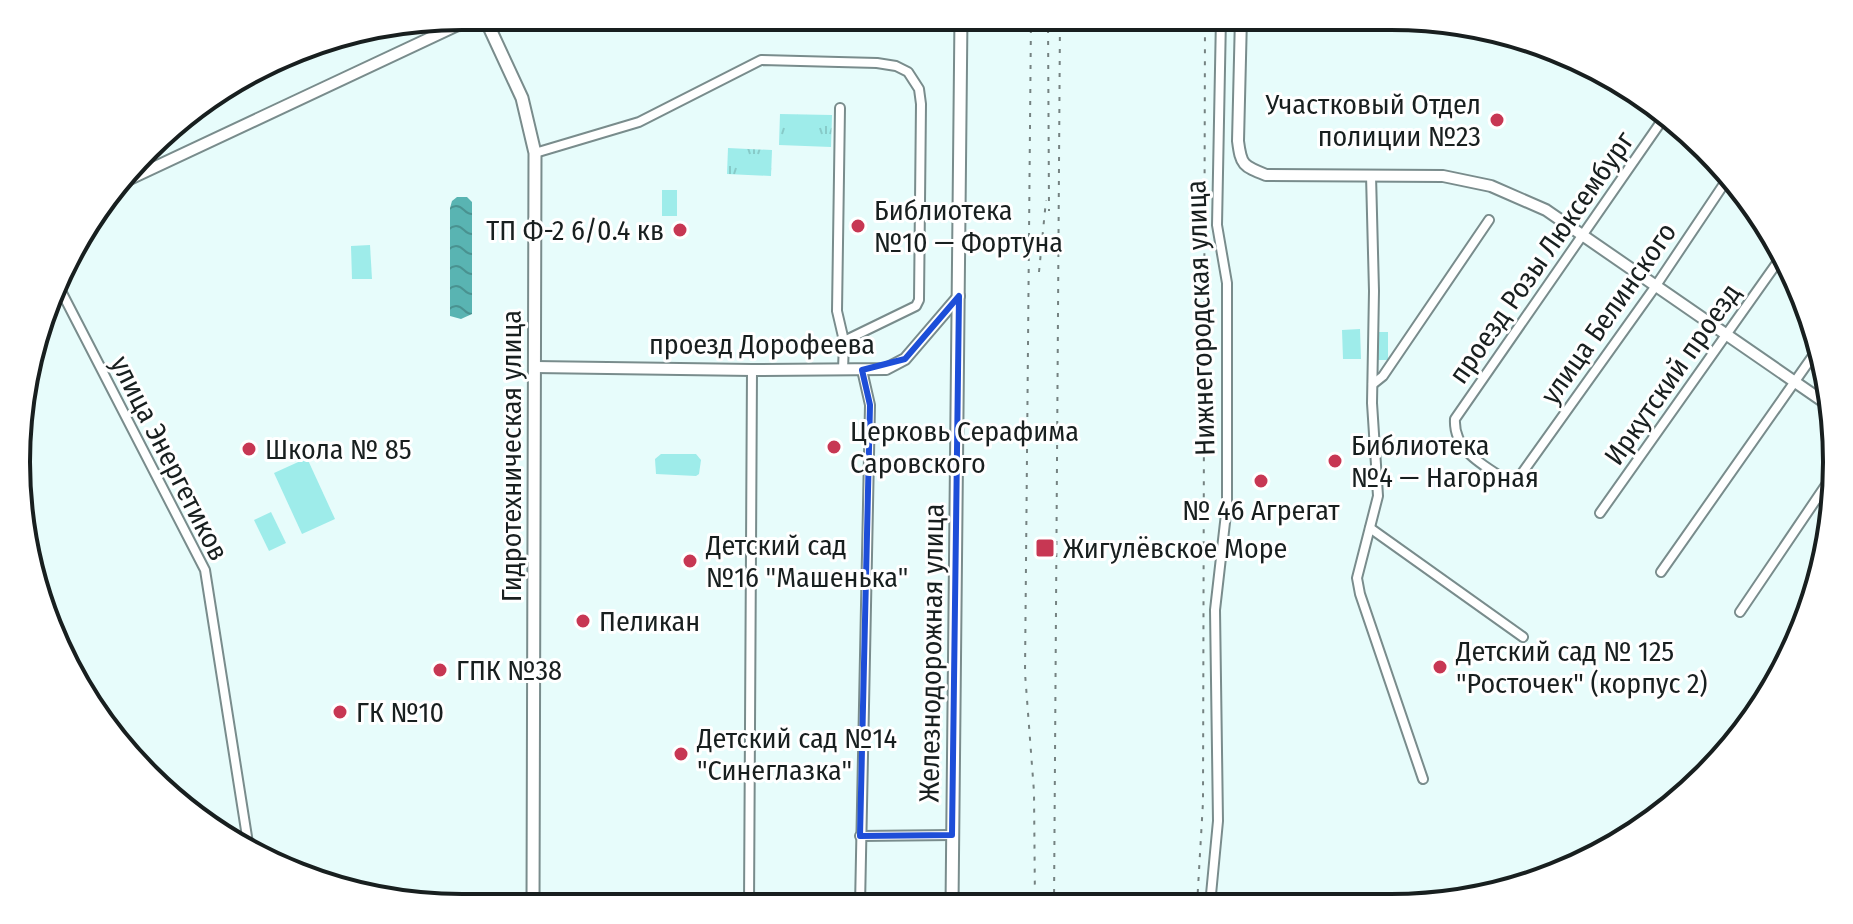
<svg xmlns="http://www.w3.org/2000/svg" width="1853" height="924" font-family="'Fira Sans Condensed',sans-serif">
<defs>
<pattern id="park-tufts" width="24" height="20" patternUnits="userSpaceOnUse" patternTransform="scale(2)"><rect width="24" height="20" fill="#9eecea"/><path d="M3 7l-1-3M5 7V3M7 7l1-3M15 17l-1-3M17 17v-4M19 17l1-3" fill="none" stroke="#87cac8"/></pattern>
<pattern id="water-waves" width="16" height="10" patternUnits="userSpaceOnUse" patternTransform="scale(2)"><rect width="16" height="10" fill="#59b4b2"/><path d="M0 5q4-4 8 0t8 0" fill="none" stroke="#499290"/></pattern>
</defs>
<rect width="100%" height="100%" fill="#e7fcfb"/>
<g fill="#9eecea">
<rect x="662" y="190" width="15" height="26"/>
<path d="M 370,245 L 372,279 L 352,279 L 351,246 Z"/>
<path d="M 1360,329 L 1361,359 L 1343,359 L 1342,330 Z"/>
<rect x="1376" y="332" width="12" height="28"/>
<path d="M 661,454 L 696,454 L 701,460 L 699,474 L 696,476 L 656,474 L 655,459 Z"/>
<path d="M 307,458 L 335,519 L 302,534 L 274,473 Z"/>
<path d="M 271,512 L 286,543 L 269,551 L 254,520 Z"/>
</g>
<g fill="url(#park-tufts)">
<path d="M 780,114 L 832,115 L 831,147 L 779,145 Z"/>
<path d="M 728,148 L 772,150 L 771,176 L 727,174 Z"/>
</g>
<path fill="url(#water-waves)" d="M 457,197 L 467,197 L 472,202 L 472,314 L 461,319 L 450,316 L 450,208 L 452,201 Z"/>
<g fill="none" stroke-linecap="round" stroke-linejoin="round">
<g stroke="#798c8c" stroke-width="12">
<g id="minor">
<path d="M 840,108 L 837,311 L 844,341 L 843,370"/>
<path d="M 1663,119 L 1455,419 C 1453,450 1483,465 1506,480 L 1520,476 L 1655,287 L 1730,175"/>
<path d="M 535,153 L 639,122 L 761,60 L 877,63 L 896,66 L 908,72 L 919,89 L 921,104 L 919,300 L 916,306 L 844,341"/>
<path d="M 1371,175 L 1374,291 L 1372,403 L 1378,496 L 1357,578 L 1360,594 L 1423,779"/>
<path d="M 60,289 L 205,570 L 248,843"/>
<path d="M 1373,384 L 1383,376 L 1489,220"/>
<path d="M 1600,513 L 1779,260"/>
<path d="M 1370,528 L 1523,637"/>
<path d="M 1661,572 L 1817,350"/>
<path d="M 1740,612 L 1834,473"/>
<path d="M 860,836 L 952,835"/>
<path d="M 1210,905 L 1218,821 L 1215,610 L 1227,505 L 1227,283 L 1217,225 L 1221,17"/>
<path d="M 749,906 L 752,370"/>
<path d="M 860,906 L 870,405 L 862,370"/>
</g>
</g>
<g stroke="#798c8c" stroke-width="14">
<g id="tertiary">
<path d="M 1241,17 L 1238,141 C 1241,165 1243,166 1266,175 L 1443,176 L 1491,186 L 1546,210 L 1824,402"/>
<path d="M 119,184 L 477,16"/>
<path d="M 535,367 L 752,370 L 886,369 L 905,359 L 959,296"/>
</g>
</g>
<g stroke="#798c8c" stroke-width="15">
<g id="secondary">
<path d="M 484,16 L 522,98 L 535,153 L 533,907"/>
<path d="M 952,906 L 961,16"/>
</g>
</g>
<use href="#minor" stroke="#fff" stroke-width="8"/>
<use href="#tertiary" stroke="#fff" stroke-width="10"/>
<use href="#secondary" stroke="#fff" stroke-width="11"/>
<g stroke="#758281" stroke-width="2" stroke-dasharray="4 8" stroke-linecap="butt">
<path d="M 1031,17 L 1025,673 L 1034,792 L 1035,905"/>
<path d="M 1048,17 L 1049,211"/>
<path d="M 1039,272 L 1046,200"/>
<path d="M 1054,905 L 1060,17"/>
<path d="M 1197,905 L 1203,802 L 1205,17"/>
</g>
</g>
<path fill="none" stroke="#1d4ed8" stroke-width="6" stroke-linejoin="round" d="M 959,296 L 952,835 L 860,836 L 870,405 L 862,370 L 905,359 Z"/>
<g fill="#c73753" stroke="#fff" stroke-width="3">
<circle cx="1497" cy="120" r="8"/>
<circle cx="858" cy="226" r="8"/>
<circle cx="680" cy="230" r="8"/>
<circle cx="834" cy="447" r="8"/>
<circle cx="249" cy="449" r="8"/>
<circle cx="1335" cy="461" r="8"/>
<circle cx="1261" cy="481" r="8"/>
<rect x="1035" y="538" width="20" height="20" rx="4"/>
<circle cx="690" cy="561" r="8"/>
<circle cx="583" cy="621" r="8"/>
<circle cx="1440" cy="667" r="8"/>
<circle cx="440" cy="670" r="8"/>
<circle cx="340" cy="712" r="8"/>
<circle cx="681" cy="754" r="8"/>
</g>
<g text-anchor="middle" stroke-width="6" stroke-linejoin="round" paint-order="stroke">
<g font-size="28" fill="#181f1f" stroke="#fff" text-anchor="start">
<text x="1481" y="114" text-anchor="end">Участковый Отдел<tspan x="1481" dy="32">полиции №23</tspan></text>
<text x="874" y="220">Библиотека<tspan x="874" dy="32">№10 — Фортуна</tspan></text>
<text x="664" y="240" text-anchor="end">ТП Ф-2 6/0.4 кв</text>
<text x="850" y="441">Церковь Серафима<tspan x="850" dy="32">Саровского</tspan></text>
<text x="1351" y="455">Библиотека<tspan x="1351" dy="32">№4 — Нагорная</tspan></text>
<text x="265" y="459">Школа № 85</text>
<text x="1261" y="520" text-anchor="middle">№ 46 Агрегат</text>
<text x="706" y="555">Детский сад<tspan x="706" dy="32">№16 "Машенька"</tspan></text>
<text x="1063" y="558">Жигулёвское Море</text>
<text x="599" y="631">Пеликан</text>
<text x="1456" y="661">Детский сад № 125<tspan x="1456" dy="32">"Росточек" (корпус 2)</tspan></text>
<text x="456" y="680">ГПК №38</text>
<text x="356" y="722">ГК №10</text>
<text x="697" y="748">Детский сад №14<tspan x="697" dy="32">"Синеглазка"</tspan></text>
</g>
<g font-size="28" fill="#181f1f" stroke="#fff">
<text transform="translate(1541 257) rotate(-55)" y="10">проезд Розы Люксембург</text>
<text transform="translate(1608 313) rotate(-55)" y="10">улица Белинского</text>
<text transform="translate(1200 318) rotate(-92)" y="10">Нижнегородская улица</text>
<text x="762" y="354">проезд Дорофеева</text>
<text transform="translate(1672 374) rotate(-55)" y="10">Иркутский проезд</text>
<text transform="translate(511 456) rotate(-90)" y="10">Гидротехническая улица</text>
<text transform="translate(170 458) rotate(63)" y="10">улица Энергетиков</text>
<text transform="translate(931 653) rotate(-89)" y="10">Железнодорожная улица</text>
</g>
</g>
<path d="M0 0H1853V924H0ZM462 30H1391A432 432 0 0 1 1823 462V462A432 432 0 0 1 1391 894H462A432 432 0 0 1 30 462V462A432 432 0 0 1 462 30Z" fill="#fff" fill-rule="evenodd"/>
<path fill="none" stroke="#181f1f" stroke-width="4" d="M462 30H1391A432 432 0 0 1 1823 462V462A432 432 0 0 1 1391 894H462A432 432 0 0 1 30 462V462A432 432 0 0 1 462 30Z"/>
</svg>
